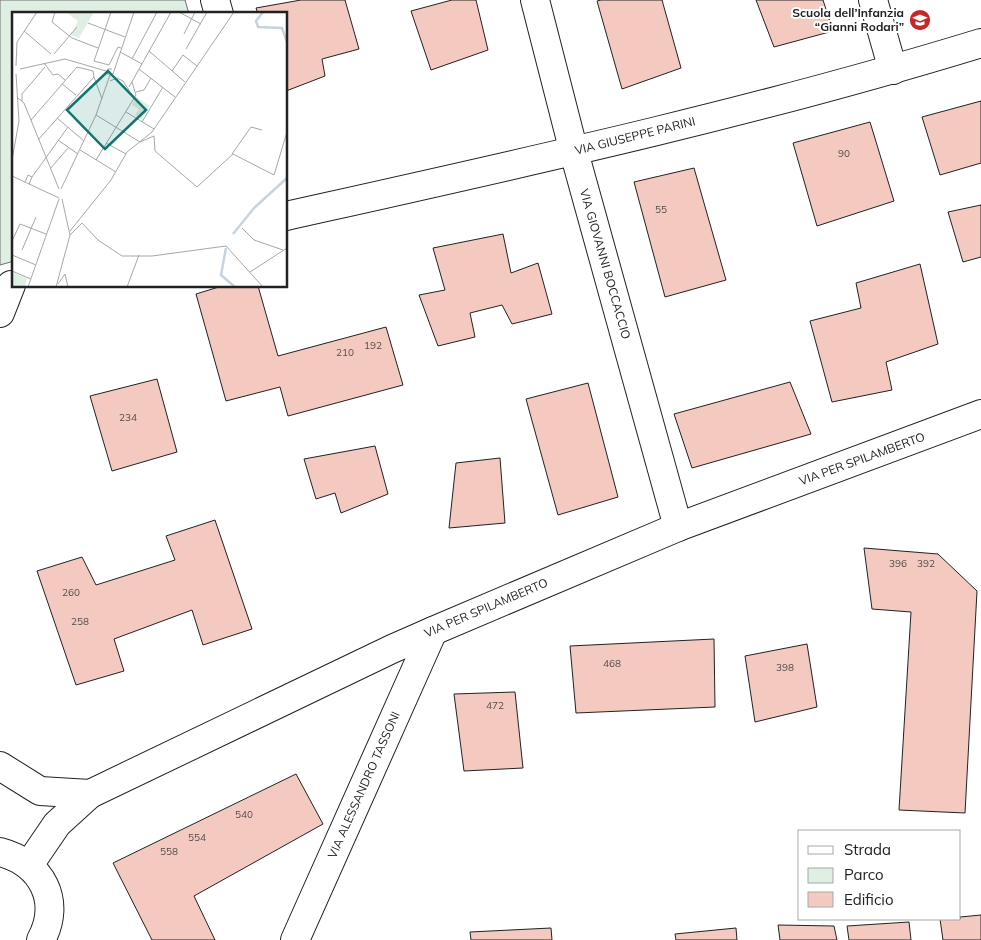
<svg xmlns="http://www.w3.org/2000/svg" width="981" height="940" font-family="Mulish,sans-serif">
<rect width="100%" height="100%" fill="#fff"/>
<path fill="#e0efe3" stroke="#6f6f6f" d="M 0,0 L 185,0 L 189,14 L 14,14 L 14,261 L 0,265 Z"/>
<g fill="#f3c9c0" stroke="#222">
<path d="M 301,0 L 345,0 L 359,49 L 322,59 L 325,76 L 286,91 L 286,14 L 258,14 L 256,8 Z"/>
<path d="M 452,0 L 476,0 L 488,50 L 431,70 L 411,11 Z"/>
<path d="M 601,0 L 662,0 L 681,68 L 622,89 L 597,1 Z"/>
<path d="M 756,0 L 823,0 L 833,31 L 774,47 Z"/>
<path d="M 981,101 L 981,163 L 940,175 L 922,117 Z"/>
<path d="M 870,122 L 894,201 L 817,226 L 793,143 Z"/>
<path d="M 694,168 L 726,280 L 665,297 L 634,182 Z"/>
<path d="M 981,205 L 981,257 L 963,262 L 948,212 Z"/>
<path d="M 503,234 L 511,273 L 538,263 L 552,314 L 512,324 L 502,305 L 470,313 L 475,337 L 438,346 L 419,295 L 445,290 L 433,248 Z"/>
<path d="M 920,264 L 938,344 L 886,362 L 892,390 L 832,402 L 810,321 L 861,308 L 856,283 Z"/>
<path d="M 222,286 L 258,286 L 278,356 L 386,327 L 403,385 L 288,416 L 280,387 L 226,401 L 196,294 Z"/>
<path d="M 157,379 L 177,452 L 112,471 L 90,396 Z"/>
<path d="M 790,382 L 811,434 L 692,468 L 674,414 Z"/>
<path d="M 588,383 L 618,497 L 558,515 L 526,399 Z"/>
<path d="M 375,446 L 388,494 L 341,513 L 335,493 L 316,499 L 304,459 Z"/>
<path d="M 500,458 L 505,523 L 449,528 L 456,463 Z"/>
<path d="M 215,520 L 252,629 L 203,645 L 192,610 L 114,639 L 124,671 L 76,685 L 37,571 L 82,557 L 96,585 L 175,560 L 166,536 Z"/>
<path d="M 864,548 L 938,554 L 977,591 L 965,813 L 899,810 L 911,612 L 872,609 Z"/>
<path d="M 714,639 L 715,707 L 576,713 L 570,646 Z"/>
<path d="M 807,644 L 817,707 L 755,722 L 745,656 Z"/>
<path d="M 515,692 L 523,768 L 464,771 L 454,694 Z"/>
<path d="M 296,774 L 323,824 L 194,896 L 215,940 L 152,940 L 113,863 Z"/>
<path d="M 981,915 L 981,940 L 943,940 L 940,919 L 960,919 L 960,917 Z"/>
<path d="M 909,922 L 911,940 L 849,940 L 847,926 Z"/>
<path d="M 778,925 L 834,926 L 837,940 L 780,940 Z"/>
<path d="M 551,928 L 552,940 L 471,940 L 470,932 Z"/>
<path d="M 736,928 L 737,940 L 676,940 L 675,934 Z"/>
</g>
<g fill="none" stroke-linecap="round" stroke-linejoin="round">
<g stroke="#222" stroke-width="30">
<g id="street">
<path d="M 215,0 L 219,14"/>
<path d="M 535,0 L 574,152 L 678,527"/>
<path d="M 873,0 L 893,70"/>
<path d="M 286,216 C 519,164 753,113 981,43"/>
<path d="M 0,313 L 11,285"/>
<path d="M 0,766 L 40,791 L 90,794"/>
<path d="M 295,940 L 433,631"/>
</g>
</g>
<g stroke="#222" stroke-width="30">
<g id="primary">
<path d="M 0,852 C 42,863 62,901 41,940"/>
<path d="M 29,865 L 57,824 L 90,794 L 392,649 L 433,631 L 678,527 L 981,414"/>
</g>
</g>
<use href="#street" stroke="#fff" stroke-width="28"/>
<use href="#primary" stroke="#fff" stroke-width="28"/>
</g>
<defs>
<g id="school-disc" transform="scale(1.125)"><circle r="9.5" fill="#c62828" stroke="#fff"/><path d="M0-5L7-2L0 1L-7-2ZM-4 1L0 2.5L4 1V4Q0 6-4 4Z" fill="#fff"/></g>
</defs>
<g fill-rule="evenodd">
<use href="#school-disc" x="920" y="20"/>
</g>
<g text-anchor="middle" stroke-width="4" stroke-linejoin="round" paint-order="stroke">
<g font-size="10" fill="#564c4a">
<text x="844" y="157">90</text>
<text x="661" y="213">55</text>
<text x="373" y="349">192</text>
<text x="345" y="356">210</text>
<text x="128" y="421">234</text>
<text x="898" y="567">396</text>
<text x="926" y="567">392</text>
<text x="71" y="596">260</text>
<text x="80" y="625">258</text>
<text x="612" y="667">468</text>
<text x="785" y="671">398</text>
<text x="495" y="709">472</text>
<text x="244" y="818">540</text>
<text x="197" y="841">554</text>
<text x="169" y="855">558</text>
</g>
<g font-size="12" font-weight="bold" fill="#222" stroke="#fff" text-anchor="end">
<text x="904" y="17">Scuola dell’Infanzia<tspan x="904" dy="14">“Gianni Rodari”</tspan></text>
</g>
<g font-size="12" fill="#222" stroke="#fff">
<text transform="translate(635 136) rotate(-14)" y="4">VIA GIUSEPPE PARINI</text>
<text transform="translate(605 264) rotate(74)" y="4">VIA GIOVANNI BOCCACCIO</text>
<text transform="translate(862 459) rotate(-20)" y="4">VIA PER SPILAMBERTO</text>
<text transform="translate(486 608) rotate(-23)" y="4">VIA PER SPILAMBERTO</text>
<text transform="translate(364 785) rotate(-66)" y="4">VIA ALESSANDRO TASSONI</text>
</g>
</g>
<g transform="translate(12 12)">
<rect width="275" height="275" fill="#fff"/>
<path d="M 54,0 L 82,0 L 67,26 L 59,23 L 66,9 ZM 124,85 L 138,94 L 130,107 L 123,103 L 127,97 L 120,93 ZM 0,260 L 15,266 L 13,275 L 0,275 Z" fill="#e0efe3"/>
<path fill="none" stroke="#c7d3dd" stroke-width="2.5" d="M 251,0 L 244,9 L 246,15 L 270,16 L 275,30M 221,222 L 242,196 L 275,166M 214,236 L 209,263 L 223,275"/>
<path fill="none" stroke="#a7a7a7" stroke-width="1" d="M 43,0 L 40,10 L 60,26 L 86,36M 99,0 L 82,49 L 97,53 L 106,35 L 109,36M 167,0 L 189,12M 76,11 L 113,25M 12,19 L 39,42M 172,22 L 183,0M 174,37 L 195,0M 137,39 L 173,70M 108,40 L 130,52M 42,42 L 65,15M 120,47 L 145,0M 32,51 L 41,63 L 46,62 L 53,68M 4,54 L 5,30 L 25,0M 8,57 L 53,47 L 94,59M 100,57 L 96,57 L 95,62 L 101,62 L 122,0M 127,57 L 163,85M 160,59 L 171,43 L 185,54M 82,65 L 90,87M 98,69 L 105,66 L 111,69 L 122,86M 50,72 L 64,83M 117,75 L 159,0M 124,80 L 132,78 L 139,66M 6,86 L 12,91 L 47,177M 10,89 L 10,82 L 33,55M 114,100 L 142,117M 84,103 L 128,130 L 142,124 L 143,139 L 185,175 L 221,142 L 262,163 L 275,120M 45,106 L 72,129M 19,108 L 65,55 L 81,59 L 82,65 L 26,128M 130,110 L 151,75M 46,128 L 66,142M 94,131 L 114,142M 68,138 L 104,160M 220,142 L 239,115 L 250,118M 0,148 L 7,109 L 4,62M 84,148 L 124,83 L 120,70M 38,157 L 56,136M 0,164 L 47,186M 20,165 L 56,115M 13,170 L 16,163 L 20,165 L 17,172M 49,177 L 84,103 L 98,63M 230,216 L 242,228 L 271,238M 58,219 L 99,168 L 115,140 L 140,120 L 222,0M 58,223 L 70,211 L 86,228 L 110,244 L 140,244 L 214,234 L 251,275M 0,229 L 8,212 L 34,222M 10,238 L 24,205M 0,243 L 24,253M 0,259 L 19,267M 238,260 L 275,236M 46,272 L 53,262 L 56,275M 16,275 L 47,187M 44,275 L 58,223 L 50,187M 115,275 L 127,243"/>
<path fill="#0f766e" fill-opacity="0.15" stroke="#0f766e" stroke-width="2.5" d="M 96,59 L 134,98 L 93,137 L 55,98 Z"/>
<rect width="275" height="275" fill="none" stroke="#222" stroke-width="2.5"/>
</g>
<rect x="798" y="830" width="162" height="90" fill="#ffffff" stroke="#a7a7a7"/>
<rect x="808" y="846" width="25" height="8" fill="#ffffff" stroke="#a7a7a7"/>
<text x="844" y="855" font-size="15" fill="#222222">Strada</text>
<rect x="808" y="868" width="25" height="15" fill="#e0efe3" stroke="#a7a7a7"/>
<text x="844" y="880" font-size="15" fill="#222222">Parco</text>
<rect x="808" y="892" width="25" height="15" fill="#f3c9c0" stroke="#a7a7a7"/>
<text x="844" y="905" font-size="15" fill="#222222">Edificio</text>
</svg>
